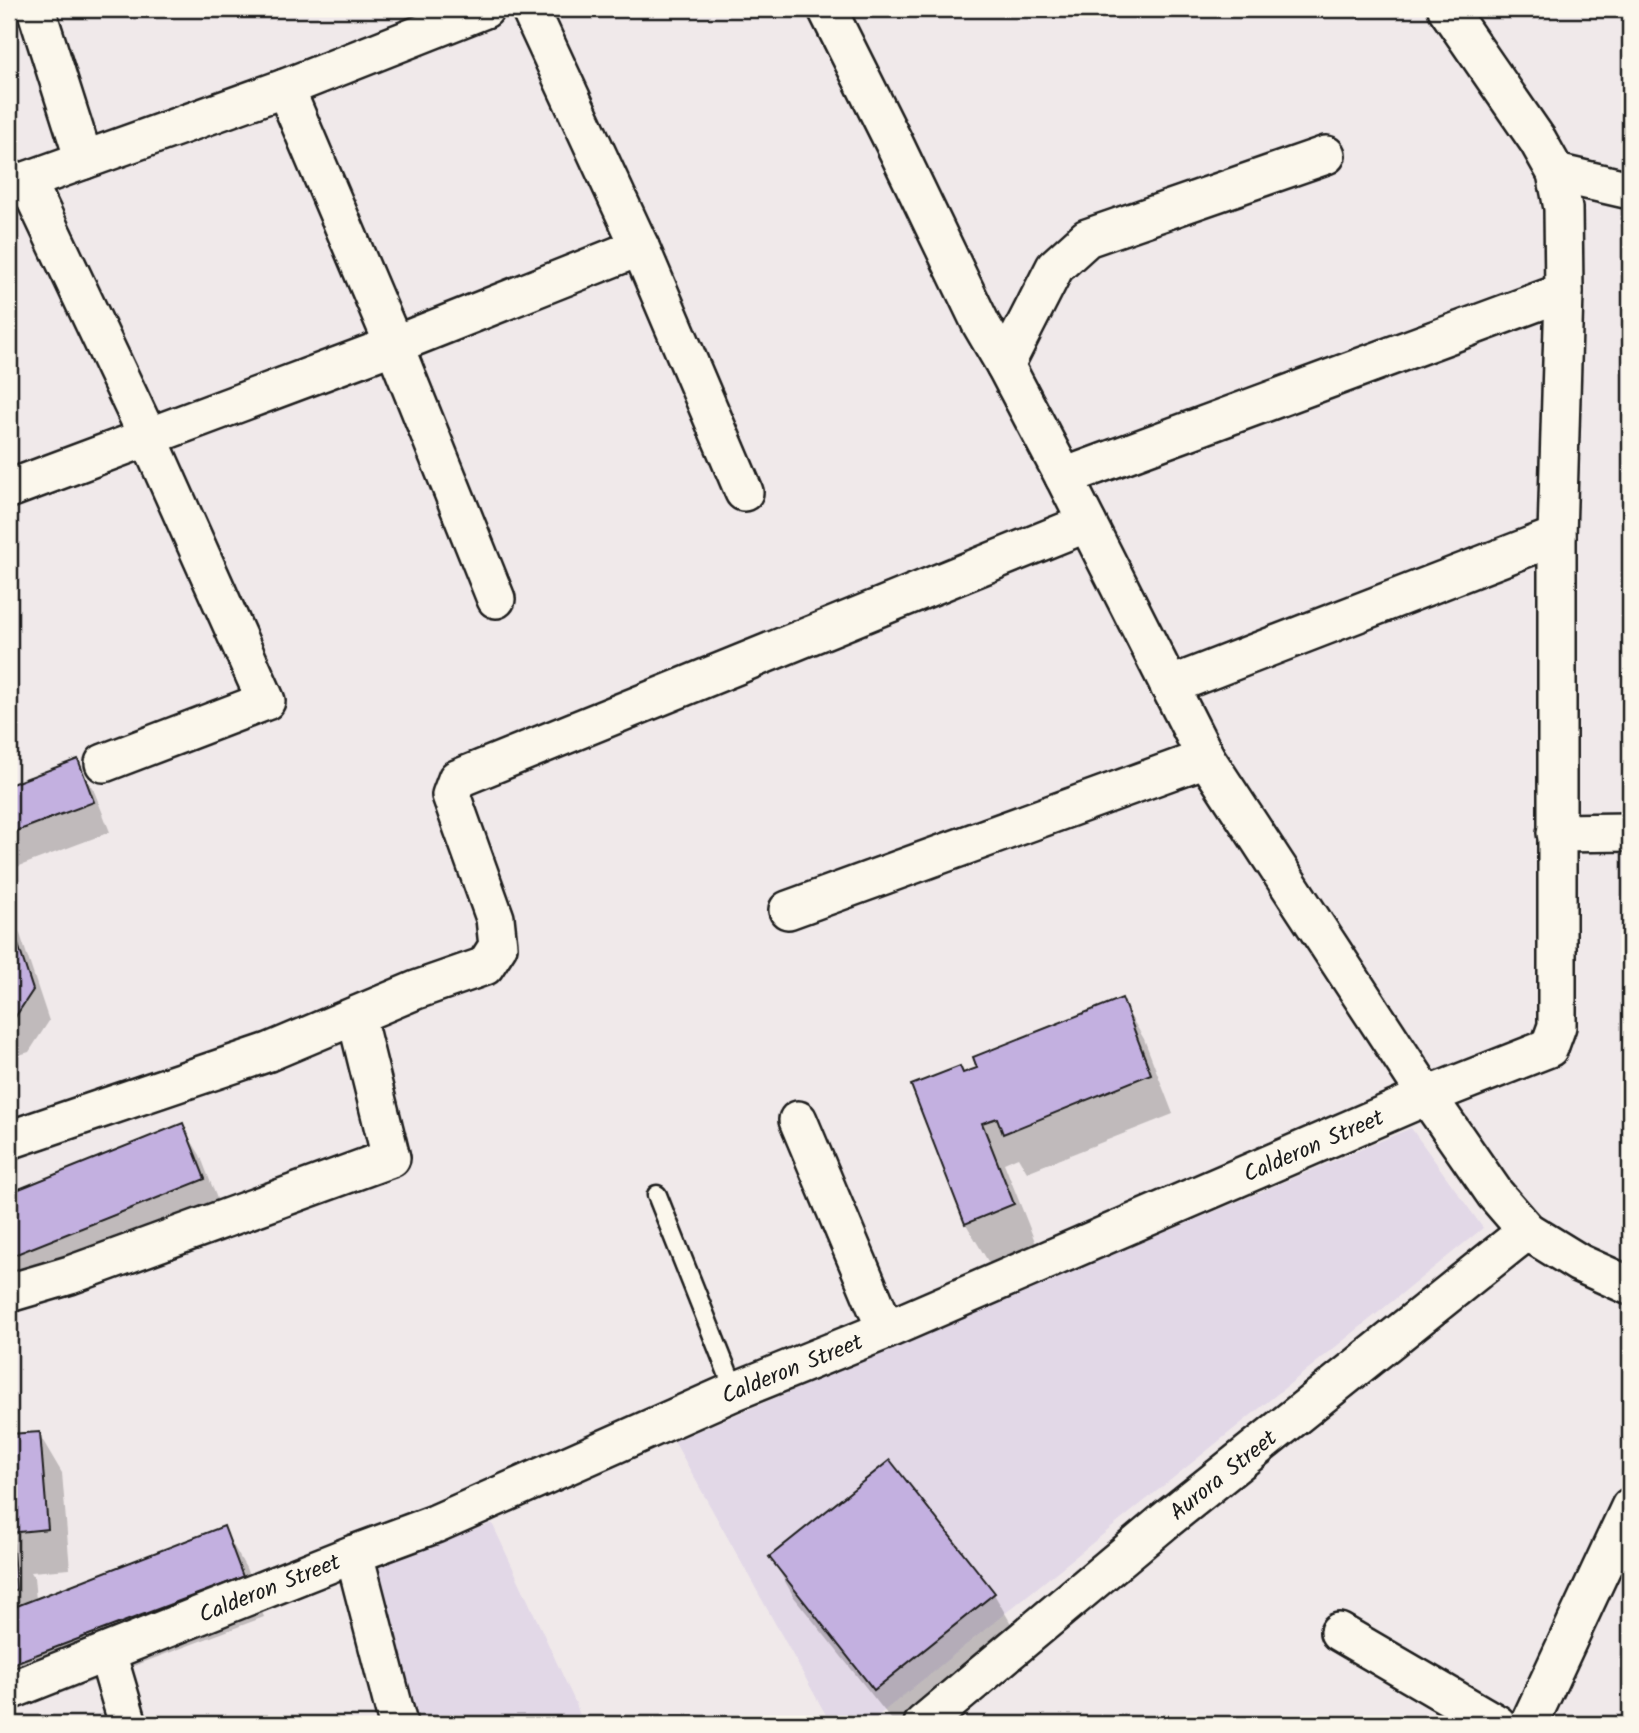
<svg xmlns="http://www.w3.org/2000/svg" width="1639" height="1733" font-family="Kalam,sans-serif">
<rect width="100%" height="100%" fill="#f0e9ea"/>
<filter id="ink" filterUnits="userSpaceOnUse"><feTurbulence type="fractalNoise" baseFrequency=".0143" numOctaves="2"/><feDisplacementMap in="SourceGraphic" scale="14" xChannelSelector="R" yChannelSelector="G"/><feConvolveMatrix kernelMatrix="1 2 1 2 8 2 1 2 1" color-interpolation-filters="sRGB"/></filter>
<g filter="url(#ink)">
<g fill="#e2d8e7">
<path d="M 1411,1128 L 1483,1228 L 868,1724 L 831,1724 L 674,1441 Z"/>
<path d="M 492,1523 L 576,1704 L 583,1724 L 415,1724 L 373,1568 Z"/>
</g>
<g fill="#0003">
<path d="M 77,761 L 94,791 L 110,832 L 9,870 L 9,787 Z"/>
<path d="M 9,914 L 20,934 L 49,1021 L 29,1052 L 9,1058 Z"/>
<path d="M 1121,1000 L 1144,1039 L 1173,1114 L 1027,1172 L 1018,1157 L 1004,1163 L 1036,1244 L 989,1263 L 966,1224 L 913,1086 L 963,1075 Z"/>
<path d="M 182,1126 L 200,1155 L 221,1209 L 9,1294 L 9,1194 Z"/>
<path d="M 39,1434 L 62,1473 L 70,1569 L 31,1572 L 34,1577 L 36,1600 L 223,1528 L 246,1568 L 264,1617 L 9,1713 L 9,1436 Z"/>
<path d="M 890,1462 L 994,1594 L 1017,1634 L 903,1724 L 895,1724 L 794,1597 L 771,1557 Z"/>
</g>
<g fill="#c3b0e0" stroke="#1c1c1c" stroke-width="2">
<path d="M 78,759 L 94,802 L 9,834 L 9,785 Z"/>
<path d="M 9,917 L 33,990 L 12,1022 L 9,1023 Z"/>
<path d="M 1122,998 L 1151,1074 L 1003,1134 L 997,1118 L 982,1123 L 1014,1204 L 965,1224 L 911,1085 L 960,1066 L 963,1073 L 977,1068 L 973,1057 Z"/>
<path d="M 183,1123 L 205,1179 L 9,1257 L 9,1193 Z"/>
<path d="M 40,1432 L 48,1529 L 9,1533 L 9,1434 Z"/>
<path d="M 890,1460 L 995,1593 L 874,1690 L 769,1557 Z"/>
<path d="M 224,1526 L 243,1577 L 9,1665 L 9,1609 Z"/>
<path d="M 9,1536 L 12,1536 L 16,1590 L 9,1590 Z"/>
</g>
<g fill="none" stroke-linecap="round" stroke-linejoin="round">
<g stroke="#1c1c1c" stroke-width="23">
<path id="service" d="M 657,1195 L 735,1391"/>
</g>
<g stroke="#1c1c1c" stroke-width="42">
<g id="minor">
<path d="M 36,9 L 84,160"/>
<path d="M 530,9 L 640,247 L 744,492"/>
<path d="M 827,9 L 894,143 L 981,324 L 1005,365 L 1064,477 L 1206,758 L 1427,1096 L 1495,1194 L 1527,1231 L 1579,1263 L 1630,1286"/>
<path d="M 285,88 L 394,345 L 496,599"/>
<path d="M 1556,173 L 1630,190"/>
<path d="M 27,181 L 148,437 L 266,701 L 104,763"/>
<path d="M 9,187 L 285,88 L 485,9"/>
<path d="M 1005,365 L 1055,267 L 1087,238 L 1326,155"/>
<path d="M 1064,477 L 1564,292"/>
<path d="M 9,489 L 394,345 L 640,247"/>
<path d="M 1169,686 L 1557,536"/>
<path d="M 1556,833 L 1630,832"/>
<path d="M 788,910 L 1206,758"/>
<path d="M 798,1120 L 886,1330"/>
<path d="M 9,1140 L 269,1052 L 416,990 L 485,966 L 498,946 L 495,918 L 451,795 L 457,779 L 1087,523"/>
<path d="M 9,1293 L 70,1275 L 391,1158 L 356,1016"/>
<path d="M 354,1554 L 398,1724"/>
<path d="M 1339,1632 L 1497,1724"/>
<path d="M 107,1653 L 128,1724"/>
<path id="s1" d="M 9,1691 L 354,1554 L 435,1524 L 735,1391 L 886,1330 L 1427,1096 L 1549,1048 L 1557,1026 L 1557,536 L 1564,292 L 1563,208 L 1556,173 L 1538,141 L 1447,9"/>
<path id="s2" d="M 923,1724 L 1166,1520 L 1527,1231"/>
<path d="M 1529,1724 L 1630,1507"/>
</g>
</g>
<use href="#service" stroke="#fbf7ec" stroke-width="18"/>
<use href="#minor" stroke="#fbf7ec" stroke-width="37"/>
</g>
</g>
<g text-anchor="middle" stroke-width="6" stroke-linejoin="round" paint-order="stroke">
<g font-size="23" fill="#1c1c1c" stroke="#fbf7ec">
<text dy="8" stroke="none"><textPath href="#s1" startOffset="1414">Calderon Street</textPath></text>
<text dy="8" stroke="none"><textPath href="#s1" startOffset="847">Calderon Street</textPath></text>
<text dy="8" stroke="none"><textPath href="#s2" startOffset="390">Aurora Street</textPath></text>
<text dy="8" stroke="none"><textPath href="#s1" startOffset="280">Calderon Street</textPath></text>
</g>
</g>
<rect width="1639" height="1733" fill="none" stroke="#fbf7ec" stroke-width="35"/>
<rect x="18" y="18" width="1604" height="1698" fill="none" stroke="#1c1c1c" stroke-width="2.5" filter="url(#ink)"/>
</svg>
